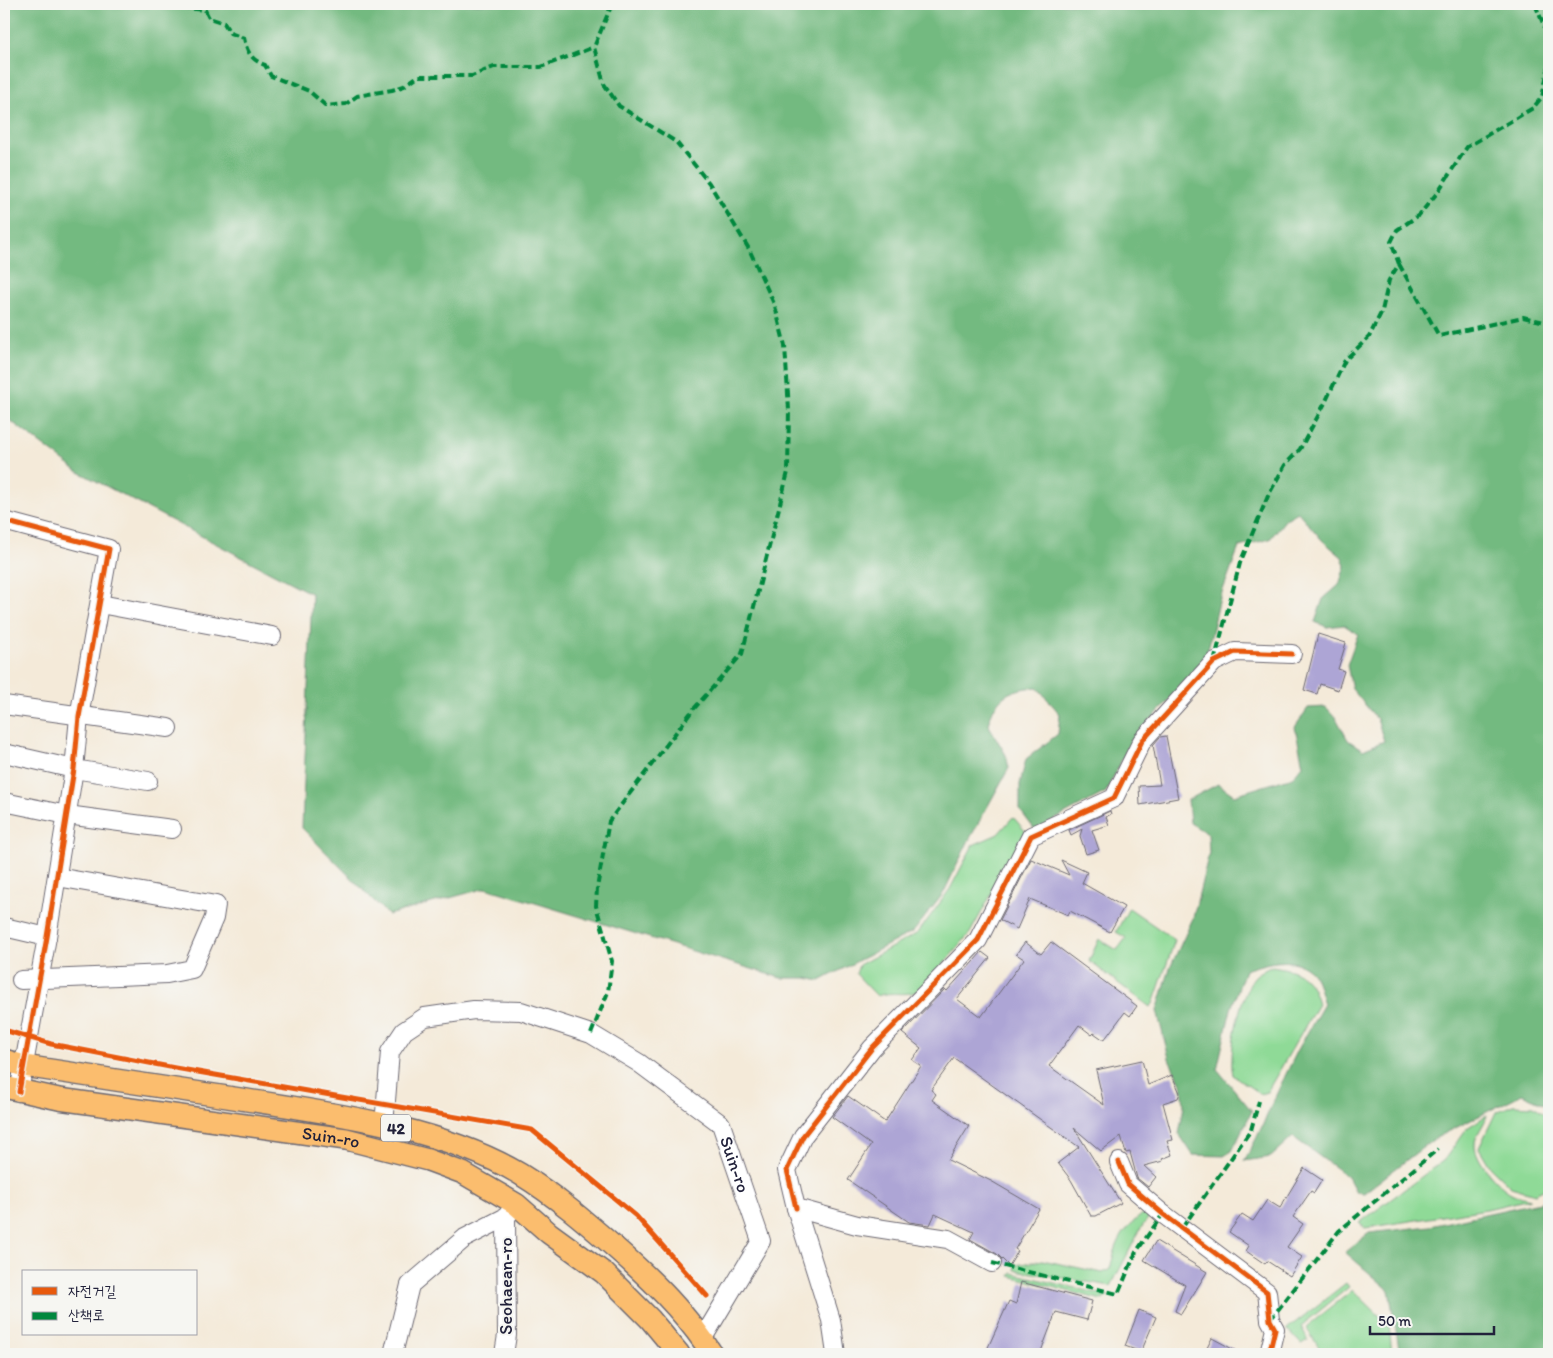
<svg xmlns="http://www.w3.org/2000/svg" width="1553" height="1358" font-family="Itim,'Poor Story',sans-serif">
<rect width="100%" height="100%" fill="#f6f6f2"/>
<filter id="ink" filterUnits="userSpaceOnUse"><feTurbulence type="fractalNoise" baseFrequency=".02" numOctaves="2"/><feDisplacementMap in="SourceGraphic" scale="10" xChannelSelector="R" yChannelSelector="G"/><feConvolveMatrix kernelMatrix="1 2 1 2 8 2 1 2 1" color-interpolation-filters="sRGB"/></filter>
<filter id="wash" filterUnits="userSpaceOnUse"><feTurbulence type="fractalNoise" baseFrequency=".0096" numOctaves="4" result="noise"/><feDisplacementMap in="SourceGraphic" scale="20" xChannelSelector="R" yChannelSelector="G"/><feGaussianBlur stdDeviation="1.12" result="paint"/><feColorMatrix in="noise" values="0 0 0 0 0 0 0 0 0 0 0 0 0 0 0 0 0 1.4 0 .05"/><feComposite in="paint" operator="in"/></filter>
<g filter="url(#wash)">
<rect width="100%" height="100%" fill="#f4ead9"/>
<g fill="#8fda97" stroke="#587e69">
<path d="M 1013,817 L 1026,832 L 970,933 L 922,989 C 909,998 892,990 877,996 L 856,974 L 859,965 L 918,933 L 950,889 L 973,845 L 998,834 Z"/>
<path d="M 1129,908 L 1175,940 L 1153,1004 L 1150,1007 L 1089,961 L 1099,939 L 1117,950 L 1126,938 L 1116,932 Z"/>
<path d="M 1272,966 C 1299,970 1311,976 1318,1004 L 1267,1092 L 1260,1094 L 1233,1075 C 1228,1054 1240,993 1255,976 C 1259,972 1267,969 1272,966 Z"/>
<path d="M 1513,1105 L 1534,1106 L 1549,1117 L 1549,1187 L 1535,1194 L 1511,1187 L 1491,1168 L 1479,1148 L 1496,1112 Z"/>
<path d="M 1487,1115 C 1485,1125 1475,1134 1475,1144 C 1474,1159 1498,1186 1511,1193 C 1516,1196 1524,1197 1530,1199 L 1487,1209 L 1365,1228 L 1359,1223 L 1444,1160 L 1467,1128 Z"/>
<path d="M 1144,1213 L 1149,1217 L 1141,1228 L 1111,1286 L 1015,1270 L 1016,1265 L 1042,1260 L 1103,1273 L 1110,1269 C 1117,1241 1121,1231 1144,1213 Z"/>
<path d="M 1012,1273 L 1109,1296 L 1102,1300 L 1010,1276 Z"/>
<path d="M 1346,1283 L 1349,1287 L 1301,1326 L 1308,1340 L 1301,1344 L 1287,1329 Z"/>
<path d="M 1353,1290 L 1389,1325 L 1392,1354 L 1323,1354 L 1306,1327 Z"/>
</g>
<g fill="#73ba80" stroke="#4a6e5e">
<path d="M 4,4 L 1549,4 L 1549,1106 L 1522,1094 L 1434,1139 L 1364,1193 L 1356,1192 L 1348,1177 L 1293,1137 L 1271,1157 L 1244,1161 C 1262,1131 1273,1099 1289,1068 C 1299,1046 1312,1025 1324,1004 C 1321,995 1319,985 1315,977 C 1299,952 1266,963 1245,970 L 1231,1009 L 1217,1069 L 1252,1111 L 1232,1151 L 1224,1156 L 1193,1155 L 1179,1134 L 1184,1106 L 1182,1085 L 1170,1062 L 1157,1011 L 1170,968 L 1193,918 L 1209,853 L 1208,834 L 1190,823 L 1188,800 L 1218,784 L 1234,795 L 1293,777 L 1303,765 L 1295,727 L 1308,708 L 1326,707 L 1336,718 L 1348,740 L 1363,750 L 1384,741 L 1377,719 L 1352,689 L 1347,665 L 1358,634 L 1344,625 L 1327,627 L 1315,622 L 1323,599 L 1339,585 L 1345,566 L 1342,557 L 1322,540 L 1298,512 L 1286,519 L 1270,539 L 1239,547 L 1220,598 L 1205,662 L 1132,740 L 1106,792 L 1035,830 L 1020,810 L 1020,784 L 1026,759 L 1058,734 L 1060,714 L 1037,687 C 1009,689 996,696 988,724 L 1006,755 L 1009,768 L 969,840 L 943,894 L 914,931 L 820,981 L 806,978 L 781,978 L 486,888 L 388,915 L 302,828 L 312,594 L 77,471 L 4,416 Z"/>
<path d="M 1549,1200 L 1549,1354 L 1400,1354 L 1389,1290 L 1345,1252 L 1369,1233 L 1430,1226 Z"/>
</g>
<g id="blocks">
<g fill="#ada5d5">
<path d="M 1318,634 L 1346,643 L 1338,669 L 1344,671 L 1338,690 L 1320,684 L 1317,694 L 1304,690 Z"/>
<path d="M 1166,736 L 1178,798 L 1140,805 L 1139,786 L 1160,785 L 1153,745 L 1160,737 Z"/>
<path d="M 1110,811 L 1111,814 L 1106,817 L 1109,825 L 1092,830 L 1099,850 L 1086,854 L 1080,836 L 1082,829 L 1071,835 L 1069,830 Z"/>
<path d="M 1031,859 L 1069,875 L 1061,860 L 1087,872 L 1082,883 L 1124,907 L 1110,932 L 1070,911 L 1068,915 L 1030,899 L 1017,929 L 1000,920 Z"/>
<path d="M 1025,942 L 1041,954 L 1051,942 L 1137,1006 L 1130,1016 L 1125,1012 L 1104,1040 L 1094,1033 L 1092,1035 L 1079,1025 L 1049,1066 L 1104,1105 L 1096,1070 L 1142,1060 L 1148,1085 L 1172,1075 L 1180,1093 L 1178,1098 L 1163,1103 L 1173,1140 L 1167,1141 L 1172,1155 L 1162,1159 L 1163,1161 L 1144,1166 L 1156,1177 L 1148,1187 L 1137,1178 L 1130,1152 L 1126,1153 L 1121,1136 L 1101,1151 L 1074,1128 L 1121,1203 L 1096,1216 L 1091,1216 L 1071,1180 L 1058,1163 L 1079,1147 L 954,1058 L 931,1090 L 936,1094 L 932,1100 L 969,1126 L 948,1160 L 991,1181 L 1039,1209 L 1015,1249 L 1018,1251 L 1009,1266 L 997,1254 L 970,1239 L 974,1232 L 935,1214 L 930,1225 L 909,1222 L 848,1180 L 871,1145 L 832,1117 L 848,1096 L 885,1122 L 921,1066 L 912,1060 L 921,1048 L 902,1033 L 945,989 L 947,991 L 982,952 L 990,958 L 957,999 L 981,1017 L 1024,959 L 1016,954 Z"/>
<path d="M 1304,1168 L 1322,1180 L 1314,1193 L 1311,1191 L 1293,1217 L 1303,1224 L 1287,1247 L 1302,1257 L 1290,1276 L 1267,1261 L 1265,1264 L 1246,1251 L 1249,1246 L 1229,1232 L 1242,1214 L 1253,1221 L 1267,1200 L 1280,1208 Z"/>
<path d="M 1156,1241 L 1207,1272 L 1181,1314 L 1175,1311 L 1185,1285 L 1144,1260 Z"/>
<path d="M 1021,1282 L 1092,1301 L 1087,1320 L 1056,1312 L 1040,1354 L 985,1354 L 1009,1301 L 1016,1304 Z"/>
<path d="M 1139,1310 L 1156,1317 L 1141,1352 L 1125,1346 Z"/>
<path d="M 1212,1338 L 1242,1354 L 1204,1354 Z"/>
</g>
</g>
</g>
<g filter="url(#ink)">
<use href="#blocks" fill-opacity="0" stroke="#6c6872" stroke-width="1"/>
<g fill="none" stroke-linecap="round" stroke-linejoin="round">
<g stroke="#6c6872" stroke-width="20">
<g id="minor">
<path d="M 4,521 L 109,549 L 79,717 L 74,769 L 47,937 L 19,1092"/>
<path d="M 100,604 L 272,636"/>
<path d="M 4,705 L 168,728"/>
<path d="M 4,753 L 74,769 L 148,781"/>
<path d="M 4,802 L 67,815 L 172,829"/>
<path d="M 4,927 L 47,937"/>
<path d="M 21,980 L 167,974 L 192,969 L 214,918 L 216,905 L 57,877"/>
<path id="s1" d="M 384,1125 L 390,1052 L 404,1031 L 425,1017 L 474,1010 L 521,1011 L 591,1034 L 639,1063 L 721,1124 L 761,1241 L 703,1338"/>
<path d="M 1119,1162 L 1128,1184 L 1163,1214 L 1267,1292 L 1270,1320 L 1275,1329 L 1269,1354"/>
<path d="M 796,1208 L 787,1170 L 803,1136 L 872,1048 L 978,940 L 1031,836 L 1114,798 L 1142,741 L 1214,662 L 1235,652 L 1292,654"/>
<path d="M 393,1354 L 410,1285 L 465,1238 L 506,1217 L 516,1204"/>
<path d="M 504,1354 L 507,1335 L 506,1217"/>
<path d="M 836,1354 L 831,1320 L 796,1208 L 857,1225 L 948,1239 L 992,1263"/>
</g>
</g>
<g stroke="#6c6872" stroke-width="24">
<g id="major">
<path d="M 4,1060 L 24,1066 C 98,1077 173,1089 247,1100 C 336,1114 443,1128 520,1174 C 556,1196 587,1223 619,1251 C 653,1281 688,1315 712,1354"/>
<path id="s2" d="M 4,1087 L 59,1099 L 346,1139 L 428,1160 L 463,1173 L 516,1204 L 549,1233 L 604,1273 L 650,1319 L 679,1354"/>
</g>
</g>
<use href="#minor" stroke="#fff" stroke-width="18"/>
<use href="#major" stroke="#fbbd6e" stroke-width="21"/>
<g stroke="#00873e" stroke-width="4" stroke-dasharray="8 4" stroke-linecap="butt">
<path d="M 183,4 L 186,8 L 205,10 L 209,18 L 224,23 L 230,33 L 244,38 C 247,52 251,60 265,65 L 271,76 L 309,91 L 326,106 L 346,104 L 357,96 L 392,90 L 404,86 L 418,76 L 472,76 L 494,67 L 541,67 L 594,47"/>
<path d="M 1535,4 L 1547,33 L 1549,59"/>
<path d="M 1399,264 L 1439,336 L 1523,317 L 1549,323"/>
<path d="M 1214,662 L 1240,563 L 1268,496 L 1285,465 L 1300,449 L 1325,403 L 1345,360 L 1369,337 L 1382,311 L 1389,280 L 1399,264 L 1391,242 L 1397,230 L 1419,215 L 1437,193 L 1467,147 L 1533,108 L 1542,97 L 1549,65"/>
<path d="M 591,1034 L 608,992 L 612,961 L 596,906 L 597,888 L 609,821 L 692,711 L 742,654 L 788,472 L 789,410 L 785,346 L 775,306 L 749,249 L 709,183 L 676,142 L 619,106 L 604,84 L 594,47 L 612,4"/>
<path d="M 1182,1228 L 1251,1130 L 1259,1101"/>
<path d="M 992,1263 L 1118,1294 L 1136,1252 L 1163,1214"/>
<path d="M 1270,1320 L 1339,1231 L 1438,1149"/>
</g>
<g stroke="#f6f6f2" stroke-width="8">
<g id="cycleway">
<path d="M 4,521 L 109,549 L 79,717 L 74,769 L 47,937 L 19,1092"/>
<path d="M 4,1030 L 51,1044 L 175,1068 L 532,1130 L 636,1216 L 707,1296"/>
<path d="M 1119,1162 L 1128,1184 L 1163,1214 L 1267,1292 L 1270,1320 L 1275,1329 L 1269,1354"/>
<path d="M 796,1208 L 787,1170 L 803,1136 L 872,1048 L 978,940 L 1031,836 L 1114,798 L 1142,741 L 1214,662 L 1235,652 L 1292,654"/>
</g>
</g>
<use href="#cycleway" stroke="#e8590c" stroke-width="5"/>
</g>
</g>
<g text-anchor="middle" stroke-width="4" stroke-linejoin="round" paint-order="stroke">
<rect fill="#f6f6f2" stroke="#626272" stroke-width="1" x="381" y="1114.5" width="30" height="27" rx="4"/>
<g font-size="16" font-weight="bold" fill="#22223b">
<text x="396" y="1134">42</text>
</g>
<g font-size="18" fill="#22223b" stroke="#f6f6f2">
<text dy="6" stroke="none"><textPath href="#s2" startOffset="331">Suin-ro</textPath></text>
<text dy="6" stroke="none"><textPath href="#s1" startOffset="495">Suin-ro</textPath></text>
<text transform="translate(506 1286) rotate(-90)" y="6">Seohaean-ro</text>
</g>
</g>
<rect width="1553" height="1358" fill="none" stroke="#f6f6f2" stroke-width="20"/>
<rect x="22" y="1270" width="175" height="65" fill="#f6f6f2" stroke="#a1a1a9"/>
<rect x="32" y="1287" width="25" height="8" fill="#e8590c" stroke="#a1a1a9"/>
<text x="68" y="1296" font-size="15" fill="#22223b">자전거길</text>
<rect x="32" y="1312" width="25" height="8" fill="#00873e" stroke="#a1a1a9"/>
<text x="68" y="1320" font-size="15" fill="#22223b">산책로</text>
<path d="M1370 1326v8h124v-8" fill="none" stroke="#22223b" stroke-width="2.5"/>
<text x="1378" y="1326" font-size="15" fill="#22223b" stroke="#f6f6f2" stroke-width="4" paint-order="stroke">50 m</text>
</svg>
